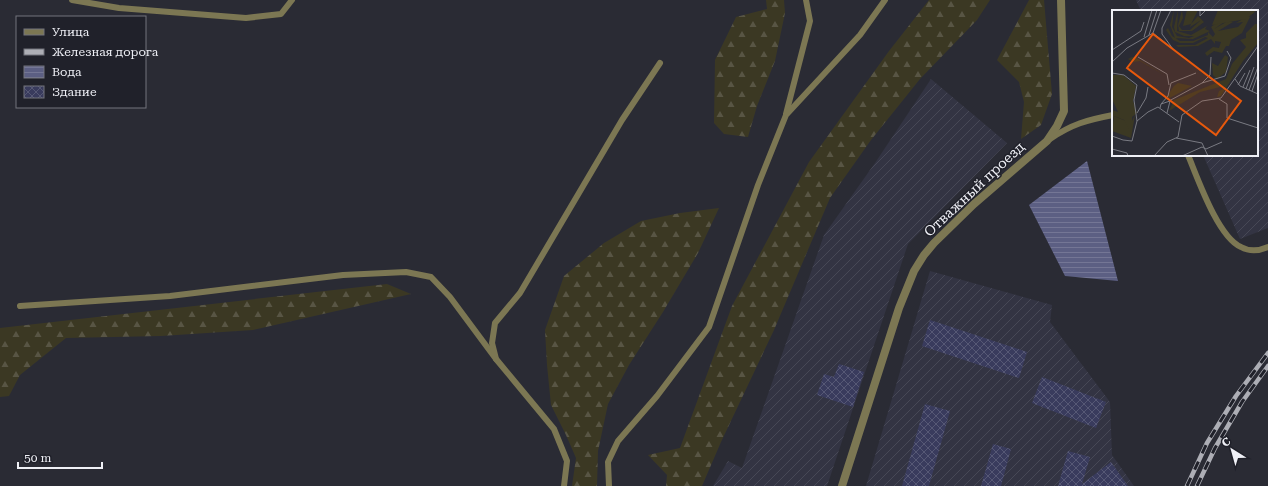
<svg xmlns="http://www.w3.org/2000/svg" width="1268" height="486" font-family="'Roboto Serif',serif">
<defs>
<pattern id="industrial-furrows" width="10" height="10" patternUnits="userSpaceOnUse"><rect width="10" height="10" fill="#333443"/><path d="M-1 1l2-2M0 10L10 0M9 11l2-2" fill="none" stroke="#474856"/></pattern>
<pattern id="forest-firs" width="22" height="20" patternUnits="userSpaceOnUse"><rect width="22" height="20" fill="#3b3823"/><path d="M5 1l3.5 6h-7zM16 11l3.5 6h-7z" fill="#585544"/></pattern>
<pattern id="water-rules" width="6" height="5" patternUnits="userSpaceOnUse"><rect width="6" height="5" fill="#5c5f83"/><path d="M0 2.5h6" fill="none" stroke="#747695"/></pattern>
<pattern id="building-cross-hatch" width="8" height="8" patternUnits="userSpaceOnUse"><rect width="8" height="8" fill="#393b5d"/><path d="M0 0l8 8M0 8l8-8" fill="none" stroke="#565875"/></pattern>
</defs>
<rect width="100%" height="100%" fill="#2a2b34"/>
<g fill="url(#industrial-furrows)">
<path d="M 1136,0 L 1268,0 L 1268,228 L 1240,239 L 1203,155 L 1257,155 L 1257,11 L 1141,11 Z"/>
<path d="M 931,79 L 1007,143 L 908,244 L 827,486 L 713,486 L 728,461 L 742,468 L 824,235 L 875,163 Z"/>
<path d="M 930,271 L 1052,305 L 1050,322 L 1110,402 L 1112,455 L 1134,486 L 866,486 Z"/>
</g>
<g fill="url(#forest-firs)">
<path d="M 766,0 L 784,0 L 785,13 L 775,61 L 757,106 L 748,137 L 724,134 L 714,123 L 715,60 L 736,17 L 767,9 Z"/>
<path d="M 929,0 L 990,0 L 977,20 L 920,79 L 871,140 L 830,198 L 774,330 L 721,442 L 702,486 L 666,486 L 667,475 L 648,455 L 680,448 L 732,306 L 809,162 L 889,51 Z"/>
<path d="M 1029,0 L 1044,0 L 1052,94 L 1041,125 L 1021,139 L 1024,102 L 1019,82 L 997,60 Z"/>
<path d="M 719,208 L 698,253 L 663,312 L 629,365 L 608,404 L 598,451 L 597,486 L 572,486 L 576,458 L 566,435 L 551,405 L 547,365 L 545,330 L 564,276 L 604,243 L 641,221 L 680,213 Z"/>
<path d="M 387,284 L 411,294 L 253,330 L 161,336 L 66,338 L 20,375 L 9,396 L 0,397 L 0,328 Z"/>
</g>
<path fill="url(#water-rules)" d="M 1087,161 L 1118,281 L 1065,276 L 1029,205 Z"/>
<g fill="url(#building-cross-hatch)">
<path d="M 930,320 L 1027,352 L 1019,378 L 922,346 Z"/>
<path d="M 839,364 L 864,372 L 853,407 L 817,395 L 824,374 L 834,377 Z"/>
<path d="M 1042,377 L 1106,402 L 1096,428 L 1032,403 Z"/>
<path d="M 925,404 L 950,411 L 929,486 L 902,486 Z"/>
<path d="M 993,444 L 1011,449 L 1001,486 L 981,486 Z"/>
<path d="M 1068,451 L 1090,457 L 1082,484 L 1111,462 L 1128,486 L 1058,486 Z"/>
</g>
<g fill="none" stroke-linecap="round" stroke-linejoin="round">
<g stroke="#7c7753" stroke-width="6">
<path d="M 72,0 L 119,8 L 246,18 L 281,14 L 292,0"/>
<path d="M 786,114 L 810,21 L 806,0"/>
<path d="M 1050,139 C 1072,124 1087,120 1113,115"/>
<path d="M 1188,155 C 1198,179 1218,237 1241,247 C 1250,252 1259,251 1268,247"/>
<path d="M 20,306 L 170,296 L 343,275 L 406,272 L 431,277 L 450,297 L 496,359"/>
<path d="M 564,486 L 567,461 L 554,429 L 496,359 L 492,343 L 495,323 L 520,293 L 622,120 L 660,63"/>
<path d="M 609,486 L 608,462 L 618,441 L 657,396 L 709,327 L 758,185 L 786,115 L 860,35 L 885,0"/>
</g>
<path stroke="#7c7753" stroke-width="8" d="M 842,486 L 899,308 L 914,271 L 924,255 L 934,243 L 974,204 L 1047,141 L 1057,126 L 1064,111 L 1061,0"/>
<g stroke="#adaeb5" stroke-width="4.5">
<g id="rail">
<path d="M 1187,486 L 1207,443 L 1236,396 L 1268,353"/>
<path d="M 1197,486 L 1215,448 L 1242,402 L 1268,366"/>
</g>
</g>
<use href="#rail" stroke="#20212a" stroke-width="3" stroke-dasharray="9" stroke-linecap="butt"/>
</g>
<g text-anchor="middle" stroke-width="3" stroke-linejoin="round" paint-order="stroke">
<g font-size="14" fill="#eff0f6" stroke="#20212a">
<text transform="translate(974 189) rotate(-43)" y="5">Отважный проезд</text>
</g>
</g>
<g transform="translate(1112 10)">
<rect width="146" height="146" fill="#2a2b34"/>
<path d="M 23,105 L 19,128 L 0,121 L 2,106 L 19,113 Z" fill="#3b3823"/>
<path d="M 62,0 L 60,17 L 65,26 L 77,28 L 82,26 L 72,26 L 63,22 L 62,17 L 66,0 L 65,21 L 79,25 L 95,16 L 93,19 L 98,21 L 81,29 L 63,28 L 58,15 ZM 70,0 L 71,8 L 67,16 L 70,20 L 78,20 L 89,10 L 78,17 L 79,14 L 71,16 L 75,0 L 86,0 L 79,14 L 86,6 L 92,12 L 80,21 L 67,21 L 66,15 ZM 126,0 L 143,0 L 141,4 L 135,5 L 138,7 L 130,23 L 119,30 L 117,36 L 110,36 L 114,36 L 110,43 L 102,41 L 95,46 L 93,43 L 101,37 L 107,38 L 109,32 L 103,31 L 103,34 L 99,29 L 86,36 L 66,37 L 64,35 L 83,35 L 96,28 L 93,27 L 81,33 L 68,33 L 61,30 L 54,20 L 56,18 L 60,26 L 68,31 L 81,31 L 96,25 L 96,22 L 101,27 L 103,24 L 99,17 L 116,4 L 113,9 L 118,8 L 102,19 L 116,11 L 121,12 L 106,21 L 126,17 L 131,12 L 124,13 L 129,10 L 131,5 L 129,8 L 127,5 L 125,10 L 120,4 L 125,4 ZM 143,14 L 146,14 L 146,33 L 131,51 L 109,86 L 105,87 L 107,81 L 113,78 L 112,76 L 88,82 L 57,101 L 62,90 L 114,69 L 120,54 L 134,37 L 128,30 L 134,28 L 134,23 ZM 113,45 L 116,47 L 114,62 L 105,69 L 101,65 L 100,53 L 106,56 ZM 20,47 L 23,47 L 54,66 L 28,51 L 21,52 L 16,49 ZM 0,65 L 11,65 L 24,76 L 21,91 L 25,103 L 20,107 L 20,117 L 17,119 L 12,110 L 2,106 L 0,112 L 0,100 L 6,102 L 0,89 ZM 66,73 L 80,76 L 52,91 L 62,76 Z" fill="#3b3823"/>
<path d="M 106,0 L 145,0 L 134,9 L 100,15 Z" fill="#3b3823"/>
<path fill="none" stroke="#797a82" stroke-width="1" d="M 88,0 L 88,6 L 94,0M 41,23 L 49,0M 37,25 L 45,0M 32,27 L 40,0M 0,40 L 29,21 L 32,12M 26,47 L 55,64 L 57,75M 0,52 L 15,38 L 41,23 L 61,39 L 50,24 L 50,18 L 59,0M 0,63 L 12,65 L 25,75 L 22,90 L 25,111M 123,69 L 128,76 L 146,84M 90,73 L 98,65 L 99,47M 126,75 L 133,63M 131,77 L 138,60M 134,79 L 142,57M 137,80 L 146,57M 140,81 L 146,64M 107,89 L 115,94 L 115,108 L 146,118M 57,91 L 90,73 L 113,66 L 119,48 L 115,41M 49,94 L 56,86 L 59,73 L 84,63M 48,98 L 49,94 L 58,91 L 55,103M 25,103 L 34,88 L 36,77M 0,126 L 11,130 L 20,131 L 25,111 L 36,102 L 46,97 L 67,112M 64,128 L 90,133 L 96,146M 0,139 L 15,143 L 16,146M 42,146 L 55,132 L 66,127 L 70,105 L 90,91 L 109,88 L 146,36M 70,146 L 90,137 L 94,139 L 110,132"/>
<path fill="#e8590c" fill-opacity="0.15" stroke="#e8590c" stroke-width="2" d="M 41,24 L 129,91 L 104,125 L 15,58 Z"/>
<rect width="146" height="146" fill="none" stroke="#eff0f6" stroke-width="2"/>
</g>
<rect x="16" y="16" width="130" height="92" fill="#20212a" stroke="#73747c"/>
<rect x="24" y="29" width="20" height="6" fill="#7c7753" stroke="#73747c"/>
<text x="52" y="36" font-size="12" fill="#eff0f6">Улица</text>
<rect x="24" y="49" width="20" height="6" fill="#adaeb5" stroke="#73747c"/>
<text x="52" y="56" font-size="12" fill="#eff0f6">Железная дорога</text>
<rect x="24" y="66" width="20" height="12" fill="url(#water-rules)" stroke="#73747c"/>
<text x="52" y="76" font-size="12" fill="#eff0f6">Вода</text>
<rect x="24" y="86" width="20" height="12" fill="url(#building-cross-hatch)" stroke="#73747c"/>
<text x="52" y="96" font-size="12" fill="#eff0f6">Здание</text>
<g transform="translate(1232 450) rotate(323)" stroke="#20212a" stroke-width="3" paint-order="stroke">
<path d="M0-3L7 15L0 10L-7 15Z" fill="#eff0f6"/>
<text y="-6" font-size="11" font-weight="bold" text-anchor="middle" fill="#eff0f6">С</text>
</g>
<path d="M18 462v6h84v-6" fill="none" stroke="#eff0f6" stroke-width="2"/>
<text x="24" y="462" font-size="12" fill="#eff0f6" stroke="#20212a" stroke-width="3" paint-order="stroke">50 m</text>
</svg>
